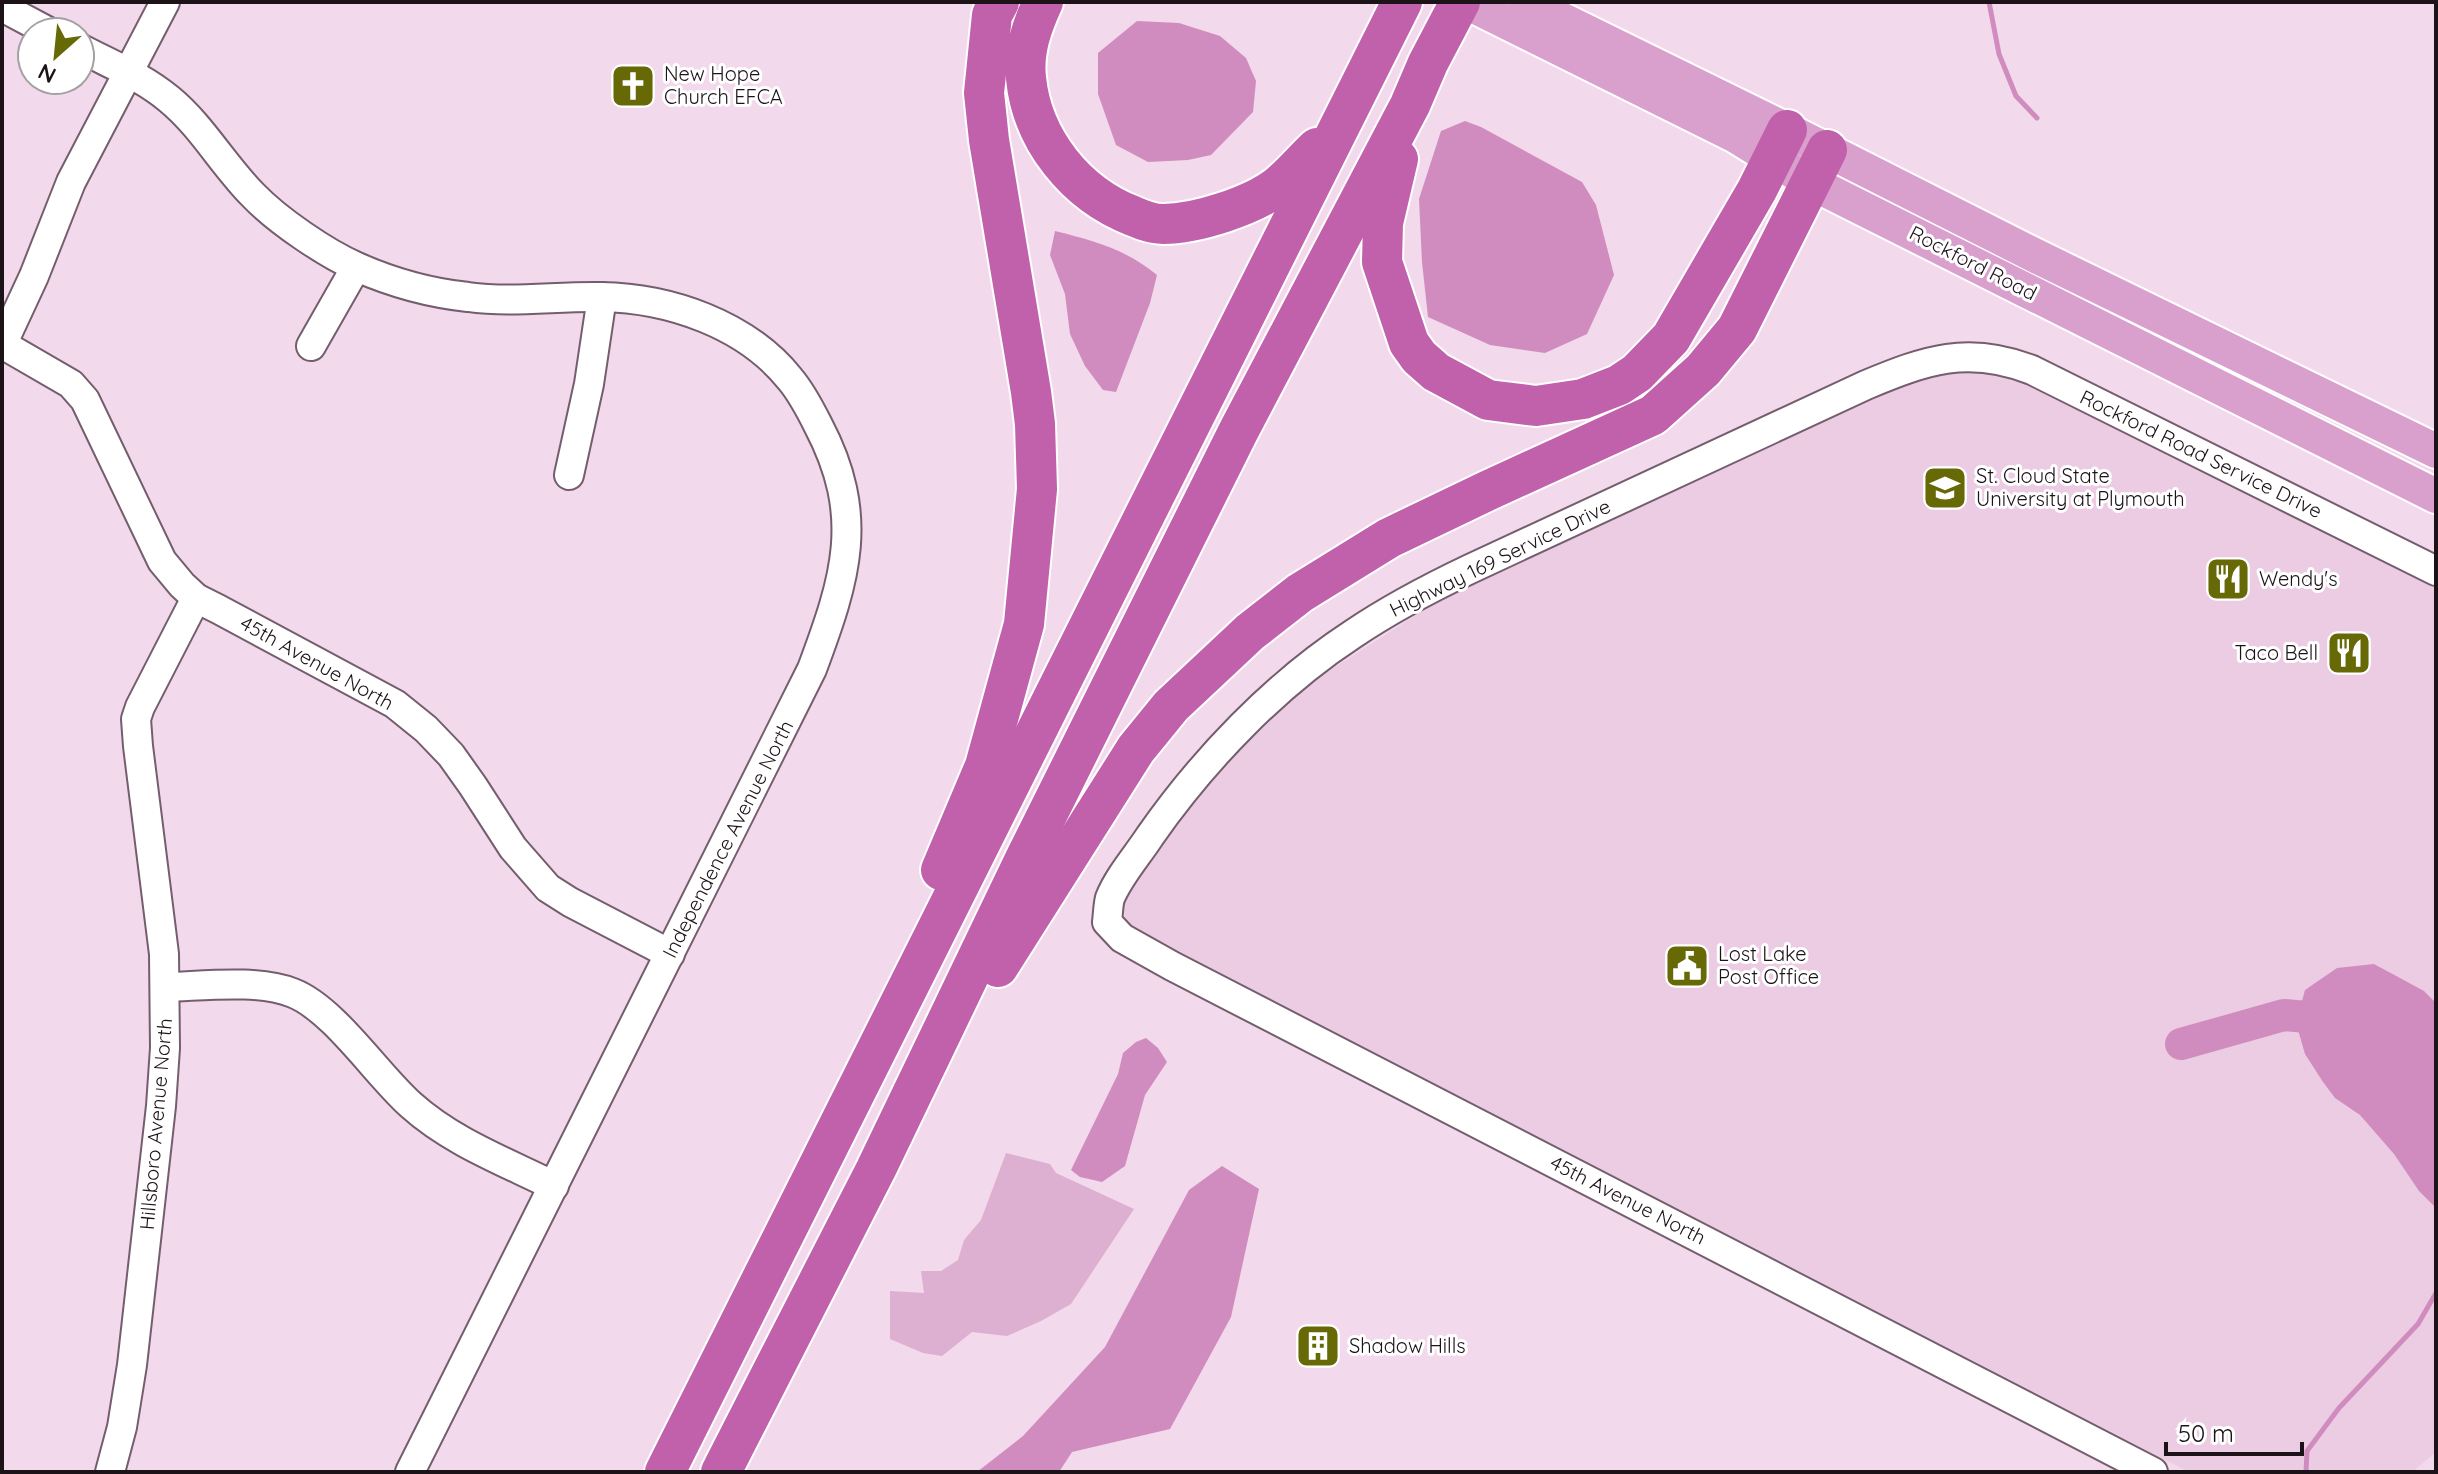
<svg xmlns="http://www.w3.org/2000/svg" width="2438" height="1474" font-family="Quicksand,sans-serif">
<rect width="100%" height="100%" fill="#f2d9eb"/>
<path fill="#eccce3" d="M 1960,369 L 1995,371 L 2031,381 L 2436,583 L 2436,1452 L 2412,1472 L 2189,1472 L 1126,924 L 1124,913 L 1125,899 L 1195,798 L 1252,737 L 1310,683 L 1460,587 L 1921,376 Z"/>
<path fill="#ddb0d1" d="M 1006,1153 L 1050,1164 L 1056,1173 L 1134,1209 L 1071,1304 L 1041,1321 L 1007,1336 L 972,1332 L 942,1356 L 923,1353 L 890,1339 L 890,1291 L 924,1293 L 921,1271 L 941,1271 L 958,1260 L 964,1240 L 981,1220 Z"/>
<g fill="#d18cbf">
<path d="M 1137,21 L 1179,23 L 1220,36 L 1246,58 L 1256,81 L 1253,112 L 1211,155 L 1188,160 L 1148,162 L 1116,145 L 1098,94 L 1098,53 Z"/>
<path d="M 1465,121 L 1481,127 L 1582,182 L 1596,205 L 1614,275 L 1587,334 L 1545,353 L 1490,345 L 1428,317 L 1422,262 L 1419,199 L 1441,131 Z"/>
<path d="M 1055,231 C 1095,241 1125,249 1157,275 L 1150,303 L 1116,392 L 1103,390 L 1085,366 L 1070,334 L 1065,294 L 1050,255 Z"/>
<path d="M 2374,964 L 2424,991 L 2436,1003 L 2436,1208 L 2419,1191 L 2394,1154 L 2360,1115 L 2335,1098 L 2323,1082 L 2305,1054 L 2296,1023 L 2305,990 L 2337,968 Z"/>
<path d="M 1146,1038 L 1158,1048 L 1167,1062 L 1145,1095 L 1125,1166 L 1102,1182 L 1080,1177 L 1071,1170 L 1118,1074 L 1123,1053 L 1136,1042 Z"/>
<path d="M 1222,1166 L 1259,1189 L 1231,1317 L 1170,1429 L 1072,1452 L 1059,1472 L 977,1472 L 1023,1436 L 1105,1347 L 1189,1190 Z"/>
</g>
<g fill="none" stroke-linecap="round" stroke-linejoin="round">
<g stroke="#d18cbf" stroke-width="5">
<path d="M 1989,2 L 1999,54 L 2016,96 L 2037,118"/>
<path d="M 2306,1472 L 2307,1451 L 2339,1408 L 2418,1324 L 2436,1293"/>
</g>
<path stroke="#d18cbf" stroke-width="32" d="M 2181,1044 L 2284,1015 L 2340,1020"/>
<g stroke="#745e6e" stroke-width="32">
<g id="minor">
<path d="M 2,7 L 49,32"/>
<path d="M 80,48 C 110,64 143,77 169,99 C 202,126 223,165 253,195 C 277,220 325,253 357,267 C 391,282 430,293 468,297 C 512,303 557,296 601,297 C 669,298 746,324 790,379 C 801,392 810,409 818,425 C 866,516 846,578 812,669 L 410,1472"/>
<path d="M 2,344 L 71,384 L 85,400 L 162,561 L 182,585 L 196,598 L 218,609 L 395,704 L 426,729 L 451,755 L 473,786 L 513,848 L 548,888 L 570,902 L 670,954"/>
<path d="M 2,345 L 34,276 L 71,182 L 165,2"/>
<path d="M 311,346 L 356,267"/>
<path d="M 569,475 L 589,384 L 602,297"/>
<path d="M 166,987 C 204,986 258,979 293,993 C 334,1009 377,1075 411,1105 C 452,1142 506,1162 554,1186"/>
<path d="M 110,1472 L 122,1427 L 132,1365 L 161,1106 L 165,1048 L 164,954 L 138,746 L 136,719 L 140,707 L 196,598"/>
<path d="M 2153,1472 L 1172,966 L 1122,938 L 1107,922 C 1108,915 1108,905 1110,898 C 1119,876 1137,856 1150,836 C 1203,760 1275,685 1353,634 C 1390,609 1430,588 1470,569 L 1866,385 C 1926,360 1968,345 2032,370 L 2436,571"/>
</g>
</g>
<g stroke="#fff" stroke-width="38">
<g id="major">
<path d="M 1466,2 L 1736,136 L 1810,182 L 2436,496"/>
<path d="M 1526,2 L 1787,130 L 2038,257 L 2436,451"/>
</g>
</g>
<g stroke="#fff" stroke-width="44">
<g id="highway">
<path d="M 1043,2 C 1032,26 1023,51 1026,78 C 1032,140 1076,194 1133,216 C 1142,220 1153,224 1163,224 C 1196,224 1252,206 1278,186 C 1292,175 1304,160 1317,148"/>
<path d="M 1398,159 L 1383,223 L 1382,262 L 1409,343 L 1419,357 L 1436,372 L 1488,400 L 1536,406 L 1583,399 L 1619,385 L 1637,373 L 1671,338 L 1757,190 L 1787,130"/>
<path d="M 941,870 L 985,766 L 1024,624 L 1037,489 L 1035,424 L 1031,392 L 989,140 L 984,93 L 992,15 L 999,2"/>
<path d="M 998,967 L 1136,749 L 1171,706 L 1250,632 L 1300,593 L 1389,538 L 1489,490 L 1653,415 L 1703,370 L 1737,329 L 1827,150"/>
<path d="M 665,1472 L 1402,2"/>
<path d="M 721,1472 L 876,1169 L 1026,857 L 1239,430 L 1410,105 L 1428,63 L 1460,2"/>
</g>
</g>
<use href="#minor" stroke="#fff" stroke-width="28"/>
<use href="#major" stroke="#daa0cd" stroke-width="34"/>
<use href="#highway" stroke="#c161ac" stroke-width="40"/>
</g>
<defs>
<g id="church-square" transform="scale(2.3)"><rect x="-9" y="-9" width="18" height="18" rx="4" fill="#666906" stroke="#fff"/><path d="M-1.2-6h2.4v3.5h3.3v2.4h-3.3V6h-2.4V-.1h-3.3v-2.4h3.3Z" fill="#fff"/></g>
<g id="university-square" transform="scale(2.3)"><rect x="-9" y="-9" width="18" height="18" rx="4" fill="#666906" stroke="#fff"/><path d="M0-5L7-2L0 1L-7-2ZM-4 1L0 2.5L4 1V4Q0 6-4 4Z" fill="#fff"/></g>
<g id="restaurant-square" transform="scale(2.3)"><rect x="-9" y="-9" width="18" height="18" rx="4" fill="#666906" stroke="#fff"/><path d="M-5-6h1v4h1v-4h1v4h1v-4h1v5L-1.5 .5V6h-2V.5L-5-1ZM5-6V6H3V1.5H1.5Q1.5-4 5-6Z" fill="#fff"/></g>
<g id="civic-square" transform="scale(2.3)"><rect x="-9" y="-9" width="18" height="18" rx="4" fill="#666906" stroke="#fff"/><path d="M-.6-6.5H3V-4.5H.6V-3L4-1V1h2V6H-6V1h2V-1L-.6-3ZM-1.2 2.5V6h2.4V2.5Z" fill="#fff"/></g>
<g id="building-square" transform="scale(2.3)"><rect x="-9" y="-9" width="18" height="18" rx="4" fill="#666906" stroke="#fff"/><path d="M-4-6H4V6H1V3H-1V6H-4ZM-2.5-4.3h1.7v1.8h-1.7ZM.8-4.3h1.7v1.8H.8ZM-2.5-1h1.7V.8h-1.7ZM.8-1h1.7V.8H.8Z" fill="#fff"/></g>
</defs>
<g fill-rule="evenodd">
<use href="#church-square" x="633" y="86"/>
<use href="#university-square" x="1945" y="488"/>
<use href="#restaurant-square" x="2228" y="579"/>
<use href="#restaurant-square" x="2349" y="653"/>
<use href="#civic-square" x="1687" y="966"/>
<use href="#building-square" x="1318" y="1346"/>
</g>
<g text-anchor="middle" stroke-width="6" stroke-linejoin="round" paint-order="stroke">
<g font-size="20" fill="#1c1319" stroke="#fff" text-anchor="start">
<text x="664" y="81">New Hope<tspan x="664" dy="23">Church EFCA</tspan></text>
<text x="1976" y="483">St. Cloud State<tspan x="1976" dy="23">University at Plymouth</tspan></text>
<text x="2259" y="586">Wendy's</text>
<text x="2318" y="660" text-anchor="end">Taco Bell</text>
<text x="1718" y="961">Lost Lake<tspan x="1718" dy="23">Post Office</tspan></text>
<text x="1349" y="1353">Shadow Hills</text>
</g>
<g font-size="20" fill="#1c1319" stroke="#fff">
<text transform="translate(1973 263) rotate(27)" y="7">Rockford Road</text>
<text transform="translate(2201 454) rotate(26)" y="7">Rockford Road Service Drive</text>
<text transform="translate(1500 558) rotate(-26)" y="7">Highway 169 Service Drive</text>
<text transform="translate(317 663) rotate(29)" y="7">45th Avenue North</text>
<text transform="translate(728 839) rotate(-63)" y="7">Independence Avenue North</text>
<text transform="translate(156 1124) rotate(-85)" y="7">Hillsboro Avenue North</text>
<text transform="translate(1628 1200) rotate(27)" y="7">45th Avenue North</text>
</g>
</g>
<rect width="2438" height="1474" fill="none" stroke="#1c1319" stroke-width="8"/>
<g transform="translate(56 56) rotate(207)"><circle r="38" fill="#ffffff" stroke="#a4a1a3" stroke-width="2"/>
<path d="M0-6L14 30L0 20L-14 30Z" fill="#666906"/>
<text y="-12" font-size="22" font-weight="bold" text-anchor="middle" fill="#1c1319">N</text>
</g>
<path d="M2166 1442v12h136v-12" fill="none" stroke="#1c1319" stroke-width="4"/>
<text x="2178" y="1442" font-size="24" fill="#1c1319" stroke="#ffffff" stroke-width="6" paint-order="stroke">50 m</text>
</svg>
